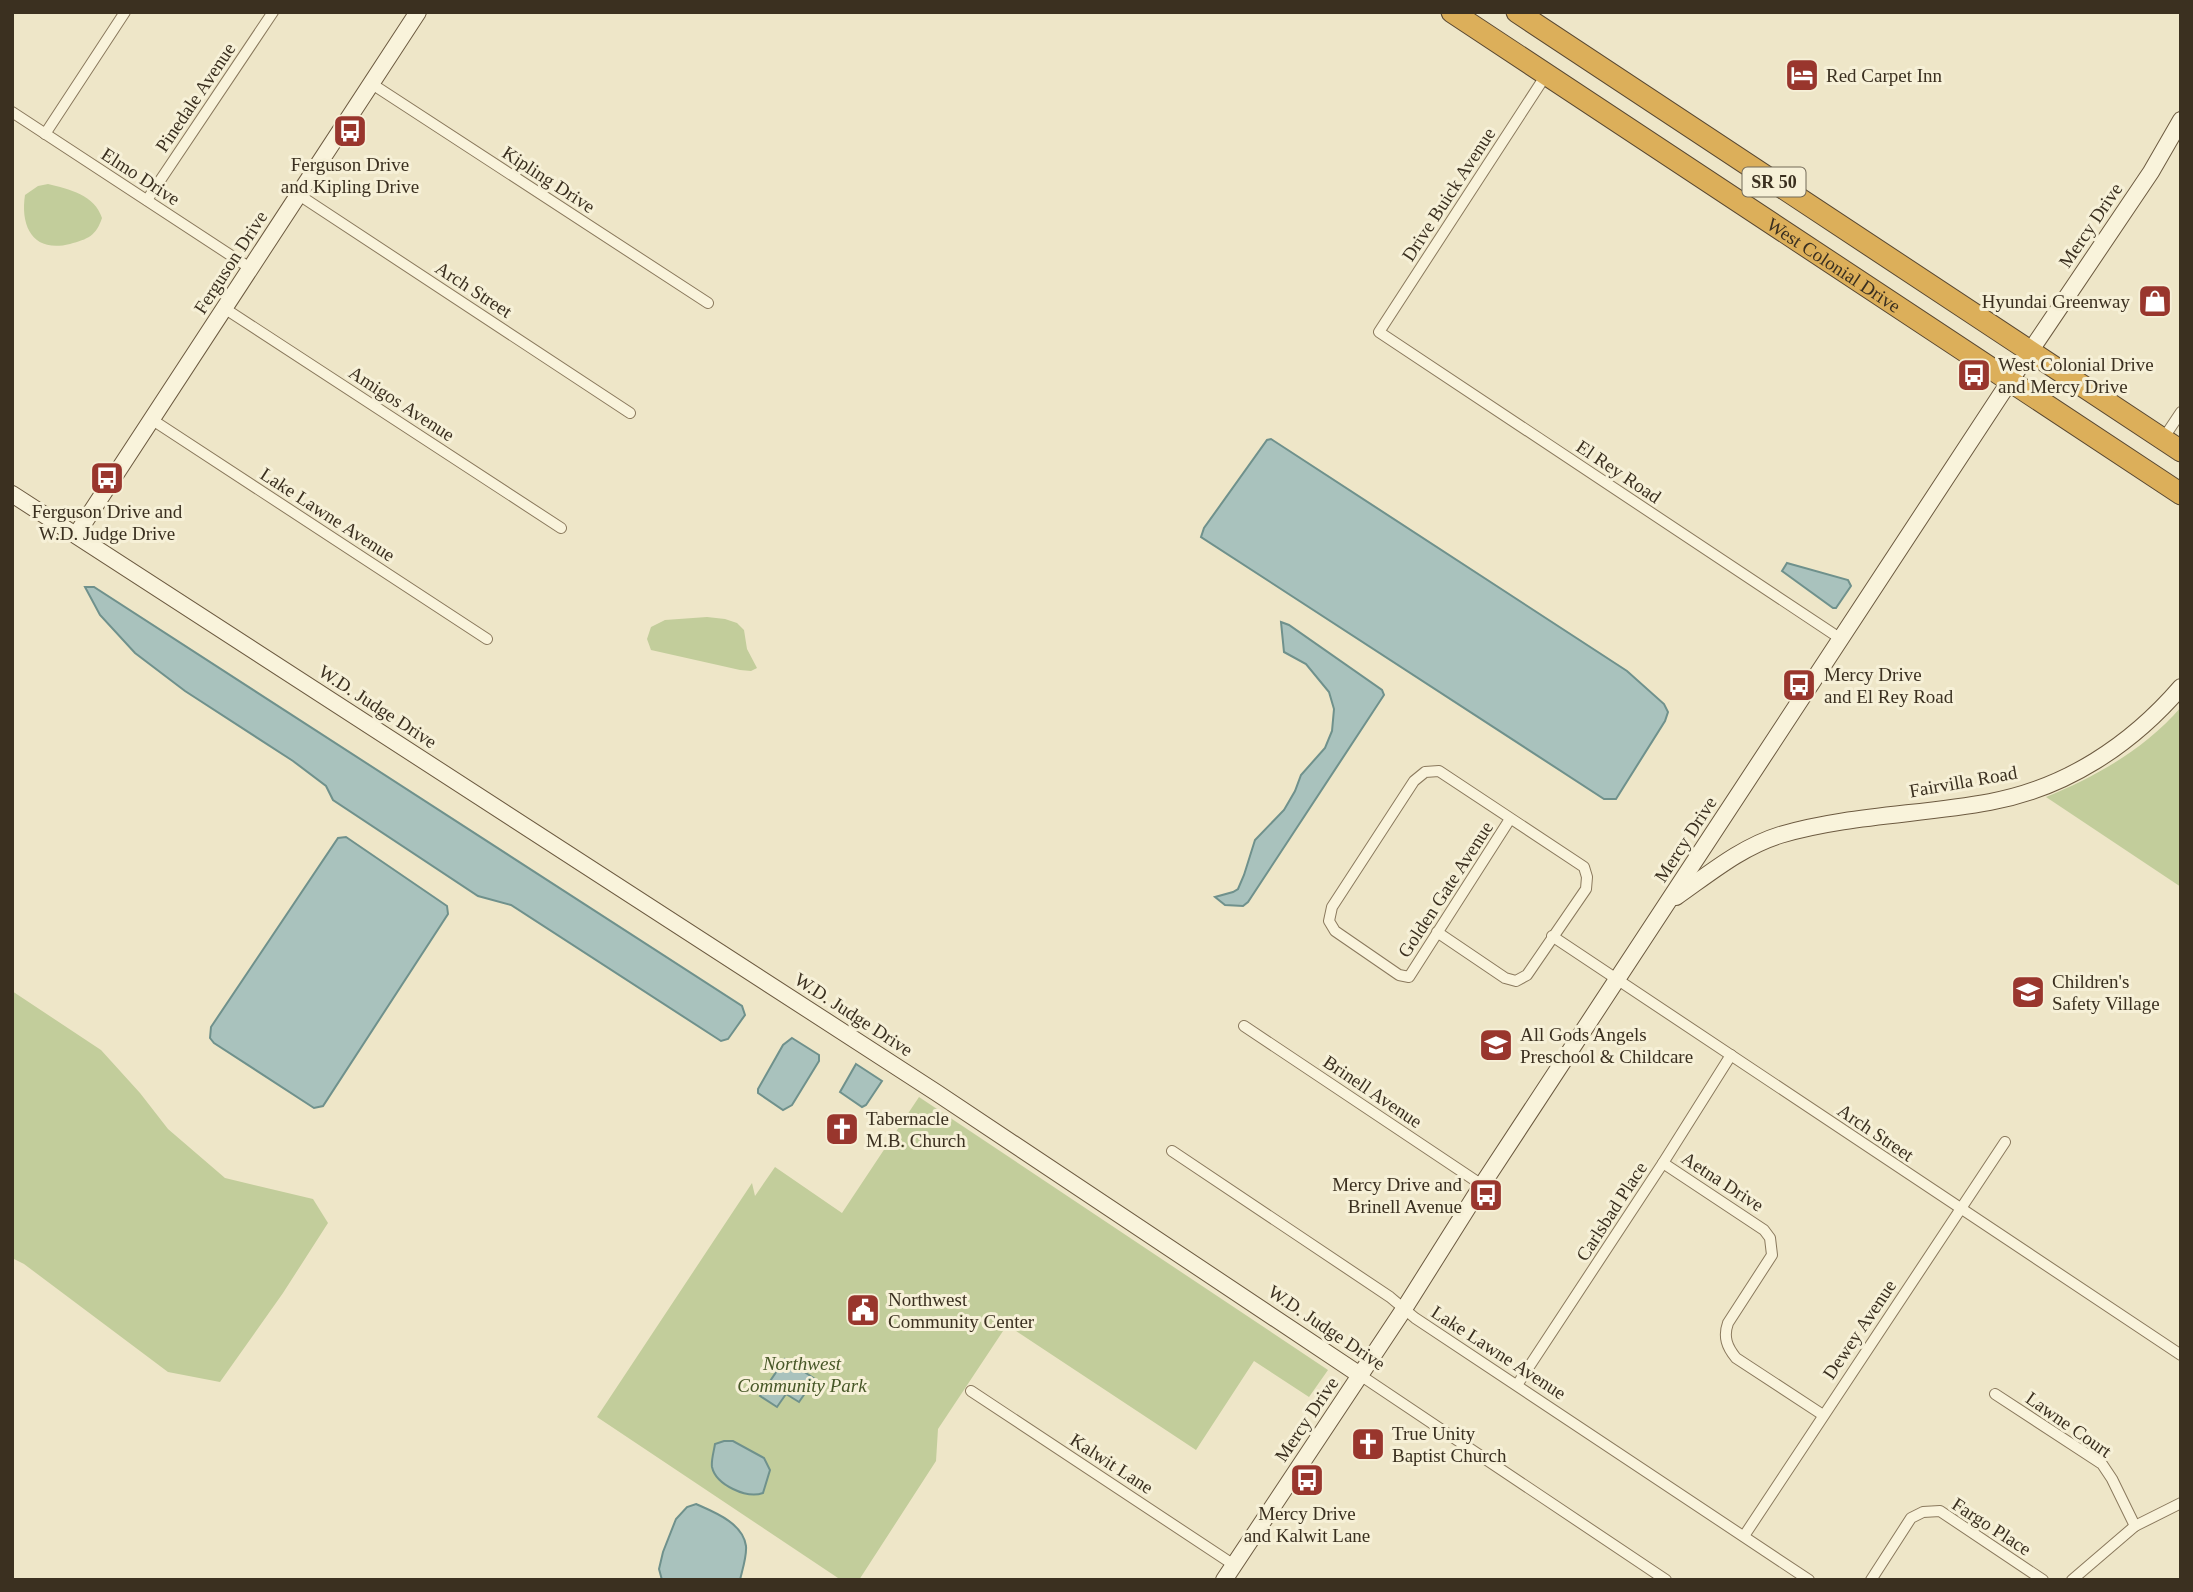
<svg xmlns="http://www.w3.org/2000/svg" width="2193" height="1592" font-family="Georgia,serif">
<rect width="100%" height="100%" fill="#eee6c8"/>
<g fill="#c2cd9b">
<path d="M 48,184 C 69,189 95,195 102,218 C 96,236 88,239 70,244 C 34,253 20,228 25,195 L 38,186 Z"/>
<path d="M 707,617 L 725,619 L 737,623 L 744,630 L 747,649 L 757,668 L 751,671 L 740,670 L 651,650 L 647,639 L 651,627 L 665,620 Z"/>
<path d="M 2181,707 L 2181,887 L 2046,797 C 2097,776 2145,749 2181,707 Z"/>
<path d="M 12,991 L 101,1050 L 140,1093 L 168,1129 L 225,1178 L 313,1199 L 328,1223 L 283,1293 L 220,1382 L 168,1372 L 24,1264 L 12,1258 Z"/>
<path d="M 919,1097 L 1328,1370 L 1309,1397 L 1254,1361 L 1196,1450 L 1007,1325 L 938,1429 L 936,1461 L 859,1580 L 841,1580 L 597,1417 L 752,1183 L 755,1196 L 775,1167 L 842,1213 Z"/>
</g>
<g fill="#a9c2bd" stroke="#6f918c" stroke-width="2">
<path d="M 1271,439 L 1627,671 L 1664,704 L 1668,712 L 1665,721 L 1616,799 L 1604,799 L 1201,537 L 1204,528 L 1267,440 Z"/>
<path d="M 1787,563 L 1848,580 L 1851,586 L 1836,608 L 1833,608 L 1782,571 Z"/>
<path d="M 85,587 L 94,587 L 742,1006 L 745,1015 L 728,1039 L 721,1041 L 511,905 L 478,896 L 333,800 L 326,786 L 293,761 L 185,691 L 135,653 L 100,615 Z"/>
<path d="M 1281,622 L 1289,625 L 1382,690 L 1384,695 L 1248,902 L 1243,906 L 1225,905 L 1215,897 L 1233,892 L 1238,889 L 1244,875 L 1255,840 L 1284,810 L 1295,791 L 1301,775 L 1325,748 L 1332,731 L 1334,709 L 1329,692 L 1306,664 L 1284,652 Z"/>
<path d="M 346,837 L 447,906 L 448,914 L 323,1106 L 314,1108 L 214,1043 L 210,1038 L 211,1027 L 338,838 Z"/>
<path d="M 792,1038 L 819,1055 L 819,1061 L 792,1105 L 783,1110 L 758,1093 L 758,1089 L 783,1045 Z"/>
<path d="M 856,1064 L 882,1081 L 866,1105 L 862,1107 L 840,1092 Z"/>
<path d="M 785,1359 L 815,1379 L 799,1402 L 786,1394 L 777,1407 L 760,1396 Z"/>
<path d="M 724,1441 L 733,1441 L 764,1458 L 770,1470 L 763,1493 C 747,1499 716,1485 712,1467 C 711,1460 714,1451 715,1444 Z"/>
<path d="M 696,1504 C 714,1512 743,1523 746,1546 C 747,1556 742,1571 740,1580 L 662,1580 L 659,1569 L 663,1552 L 676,1519 L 687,1507 Z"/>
</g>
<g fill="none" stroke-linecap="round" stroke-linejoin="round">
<g stroke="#8a795d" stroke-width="12">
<g id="street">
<path d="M 1546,75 L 1379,332 L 1841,639"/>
<path d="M 372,84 L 708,303"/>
<path d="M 12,112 L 250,268"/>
<path d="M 45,134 L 125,12"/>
<path d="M 299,195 L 630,413"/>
<path d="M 147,200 L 273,12"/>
<path d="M 224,308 L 561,528"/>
<path d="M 151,419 L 487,639"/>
<path d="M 2163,439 L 2181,412"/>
<path d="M 1437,932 L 1505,978 L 1516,981 L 1527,975 L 1586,889 L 1587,877 L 1584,867 L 1439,771 L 1425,772 L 1414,781 L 1332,907 L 1329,921 L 1335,931 L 1399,975 L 1409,977 L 1510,819"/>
<path d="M 1552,936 L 2181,1355"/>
<path d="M 1244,1026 L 1482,1185"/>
<path d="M 1172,1151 L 1390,1297 L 1415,1318 L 1809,1580"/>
<path d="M 1663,1163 L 1764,1230 L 1770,1238 L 1772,1255 L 1728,1323 C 1723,1337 1727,1347 1736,1358 L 1823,1415"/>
<path d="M 1360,1375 L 1666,1580"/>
<path d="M 1517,1385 L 1663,1163 L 1731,1055"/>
<path d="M 971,1391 L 1234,1565"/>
<path d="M 1995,1394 L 2102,1464 L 2112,1479 L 2135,1526"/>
<path d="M 1744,1536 L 2005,1142"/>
<path d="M 1871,1580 L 1911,1518 L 1923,1512 L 1940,1511 L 2043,1580"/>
<path d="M 2072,1580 L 2135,1526 L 2181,1503"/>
</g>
</g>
<g stroke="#6c5a40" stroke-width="18">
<g id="secondary">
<path d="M 12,494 L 937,1093 L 1360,1375"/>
<path d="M 76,535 L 418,12"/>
<path d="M 1676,897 C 1709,874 1741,847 1780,835 C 1848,815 1920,815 1990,802 C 2066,788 2131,745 2181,687"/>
<path d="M 1224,1580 L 1404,1309 L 1482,1185 L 2000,396 L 2151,172 L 2181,120"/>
</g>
</g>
<g stroke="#584731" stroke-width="23">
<g id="highway">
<path id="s1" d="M 1452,12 L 2181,494"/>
<path d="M 1517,12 L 2181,451"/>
</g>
</g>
<use href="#street" stroke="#f9f3db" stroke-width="10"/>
<use href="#secondary" stroke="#f9f3db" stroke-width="16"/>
<use href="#highway" stroke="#dcaf5a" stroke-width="21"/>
</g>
<defs>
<g id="hotel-square" transform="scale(1.75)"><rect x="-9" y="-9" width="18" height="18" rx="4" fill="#99362d" stroke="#f6f0d7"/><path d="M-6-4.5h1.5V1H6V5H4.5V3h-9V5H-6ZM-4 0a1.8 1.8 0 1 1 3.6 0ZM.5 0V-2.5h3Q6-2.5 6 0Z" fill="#fff"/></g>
<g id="bus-square" transform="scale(1.75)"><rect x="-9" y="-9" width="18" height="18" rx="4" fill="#99362d" stroke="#f6f0d7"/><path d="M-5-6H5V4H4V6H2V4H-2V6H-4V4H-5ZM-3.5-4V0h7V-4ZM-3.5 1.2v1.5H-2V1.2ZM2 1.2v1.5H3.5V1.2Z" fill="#fff"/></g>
<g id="shop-square" transform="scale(1.75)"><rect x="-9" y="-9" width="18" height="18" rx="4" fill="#99362d" stroke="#f6f0d7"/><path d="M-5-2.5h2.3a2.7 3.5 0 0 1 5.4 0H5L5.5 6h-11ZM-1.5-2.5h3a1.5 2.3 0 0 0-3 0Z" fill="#fff"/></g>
<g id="school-square" transform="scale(1.75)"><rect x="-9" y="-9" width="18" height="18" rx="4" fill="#99362d" stroke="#f6f0d7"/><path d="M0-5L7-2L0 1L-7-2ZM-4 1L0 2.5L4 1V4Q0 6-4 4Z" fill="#fff"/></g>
<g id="church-square" transform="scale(1.75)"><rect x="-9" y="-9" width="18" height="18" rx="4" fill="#99362d" stroke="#f6f0d7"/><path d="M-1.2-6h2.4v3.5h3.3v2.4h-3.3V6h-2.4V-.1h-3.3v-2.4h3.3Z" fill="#fff"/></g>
<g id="civic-square" transform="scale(1.75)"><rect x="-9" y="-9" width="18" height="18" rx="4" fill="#99362d" stroke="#f6f0d7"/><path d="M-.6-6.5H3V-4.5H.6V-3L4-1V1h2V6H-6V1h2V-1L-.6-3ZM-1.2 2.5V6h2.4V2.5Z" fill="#fff"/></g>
</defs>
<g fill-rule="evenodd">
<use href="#hotel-square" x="1802" y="75"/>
<use href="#bus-square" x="350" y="131"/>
<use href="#shop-square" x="2155" y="301"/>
<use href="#bus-square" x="1974" y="375"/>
<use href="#bus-square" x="107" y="478"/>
<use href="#bus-square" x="1799" y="685"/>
<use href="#school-square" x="2028" y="992"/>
<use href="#school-square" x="1496" y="1045"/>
<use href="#church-square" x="842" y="1129"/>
<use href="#bus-square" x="1486" y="1195"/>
<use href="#civic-square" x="863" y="1310"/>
<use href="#church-square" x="1368" y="1444"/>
<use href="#bus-square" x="1307" y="1480"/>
</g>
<g text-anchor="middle" stroke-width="6" stroke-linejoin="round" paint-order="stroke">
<rect fill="#f6f0d7" stroke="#736a57" stroke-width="2" x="1742.5" y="167.5" width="63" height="29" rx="5"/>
<g font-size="18" font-weight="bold" fill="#3b3020">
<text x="1774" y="188">SR 50</text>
</g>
<g font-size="19" fill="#3b3020" stroke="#f6f0d7" text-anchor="start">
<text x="1826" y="82">Red Carpet Inn</text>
<text x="350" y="171" text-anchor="middle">Ferguson Drive<tspan x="350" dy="22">and Kipling Drive</tspan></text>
<text x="2130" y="308" text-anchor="end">Hyundai Greenway</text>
<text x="1998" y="371">West Colonial Drive<tspan x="1998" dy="22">and Mercy Drive</tspan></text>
<text x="107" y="518" text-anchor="middle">Ferguson Drive and<tspan x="107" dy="22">W.D. Judge Drive</tspan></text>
<text x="1824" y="681">Mercy Drive<tspan x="1824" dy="22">and El Rey Road</tspan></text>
<text x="2052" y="988">Children's<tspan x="2052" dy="22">Safety Village</tspan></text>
<text x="1520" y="1041">All Gods Angels<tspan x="1520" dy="22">Preschool &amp; Childcare</tspan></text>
<text x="866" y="1125">Tabernacle<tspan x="866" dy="22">M.B. Church</tspan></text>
<text x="1462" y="1191" text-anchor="end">Mercy Drive and<tspan x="1462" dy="22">Brinell Avenue</tspan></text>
<text x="888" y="1306">Northwest<tspan x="888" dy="22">Community Center</tspan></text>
<text x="1392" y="1440">True Unity<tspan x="1392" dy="22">Baptist Church</tspan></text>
<text x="1307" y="1520" text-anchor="middle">Mercy Drive<tspan x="1307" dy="22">and Kalwit Lane</tspan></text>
</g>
<g font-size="19" fill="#3b3020" stroke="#f6f0d7">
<text transform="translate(195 97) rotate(-56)" y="7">Pinedale Avenue</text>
<text transform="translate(141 176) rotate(33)" y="7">Elmo Drive</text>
<text transform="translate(549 179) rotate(33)" y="7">Kipling Drive</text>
<text transform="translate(1448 194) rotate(-57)" y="7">Drive Buick Avenue</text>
<text transform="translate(2090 225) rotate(-56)" y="7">Mercy Drive</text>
<text transform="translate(230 262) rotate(-57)" y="7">Ferguson Drive</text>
<text dy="7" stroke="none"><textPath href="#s1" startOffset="458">West Colonial Drive</textPath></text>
<text transform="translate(474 289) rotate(33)" y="7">Arch Street</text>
<text transform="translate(402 403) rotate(33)" y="7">Amigos Avenue</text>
<text transform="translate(1619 471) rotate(34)" y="7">El Rey Road</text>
<text transform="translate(328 514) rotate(33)" y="7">Lake Lawne Avenue</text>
<text transform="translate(378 706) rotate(33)" y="7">W.D. Judge Drive</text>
<text transform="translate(1963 781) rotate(-10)" y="7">Fairvilla Road</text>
<text transform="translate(1685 839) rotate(-57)" y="7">Mercy Drive</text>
<text transform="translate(1445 889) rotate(-57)" y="7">Golden Gate Avenue</text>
<text transform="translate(854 1014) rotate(33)" y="7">W.D. Judge Drive</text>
<text transform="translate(1373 1091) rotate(34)" y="7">Brinell Avenue</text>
<text transform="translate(1876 1132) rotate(34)" y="7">Arch Street</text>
<text transform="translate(1723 1181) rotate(33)" y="7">Aetna Drive</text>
<text transform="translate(1611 1211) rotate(-57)" y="7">Carlsbad Place</text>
<text transform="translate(1327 1327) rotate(34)" y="7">W.D. Judge Drive</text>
<text transform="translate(1859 1329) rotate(-56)" y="7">Dewey Avenue</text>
<text transform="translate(1499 1352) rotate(33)" y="7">Lake Lawne Avenue</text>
<text transform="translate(1306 1419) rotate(-56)" y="7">Mercy Drive</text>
<text transform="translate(2069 1424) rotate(35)" y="7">Lawne Court</text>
<text transform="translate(1112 1463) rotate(33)" y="7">Kalwit Lane</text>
<text transform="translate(1992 1526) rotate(33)" y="7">Fargo Place</text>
</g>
<g font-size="19" font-style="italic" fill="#475727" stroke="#f6f0d7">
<text x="802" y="1370">Northwest<tspan x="802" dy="22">Community Park</tspan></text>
</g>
</g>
<rect width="2193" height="1592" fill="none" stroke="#3b3020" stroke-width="28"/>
</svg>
